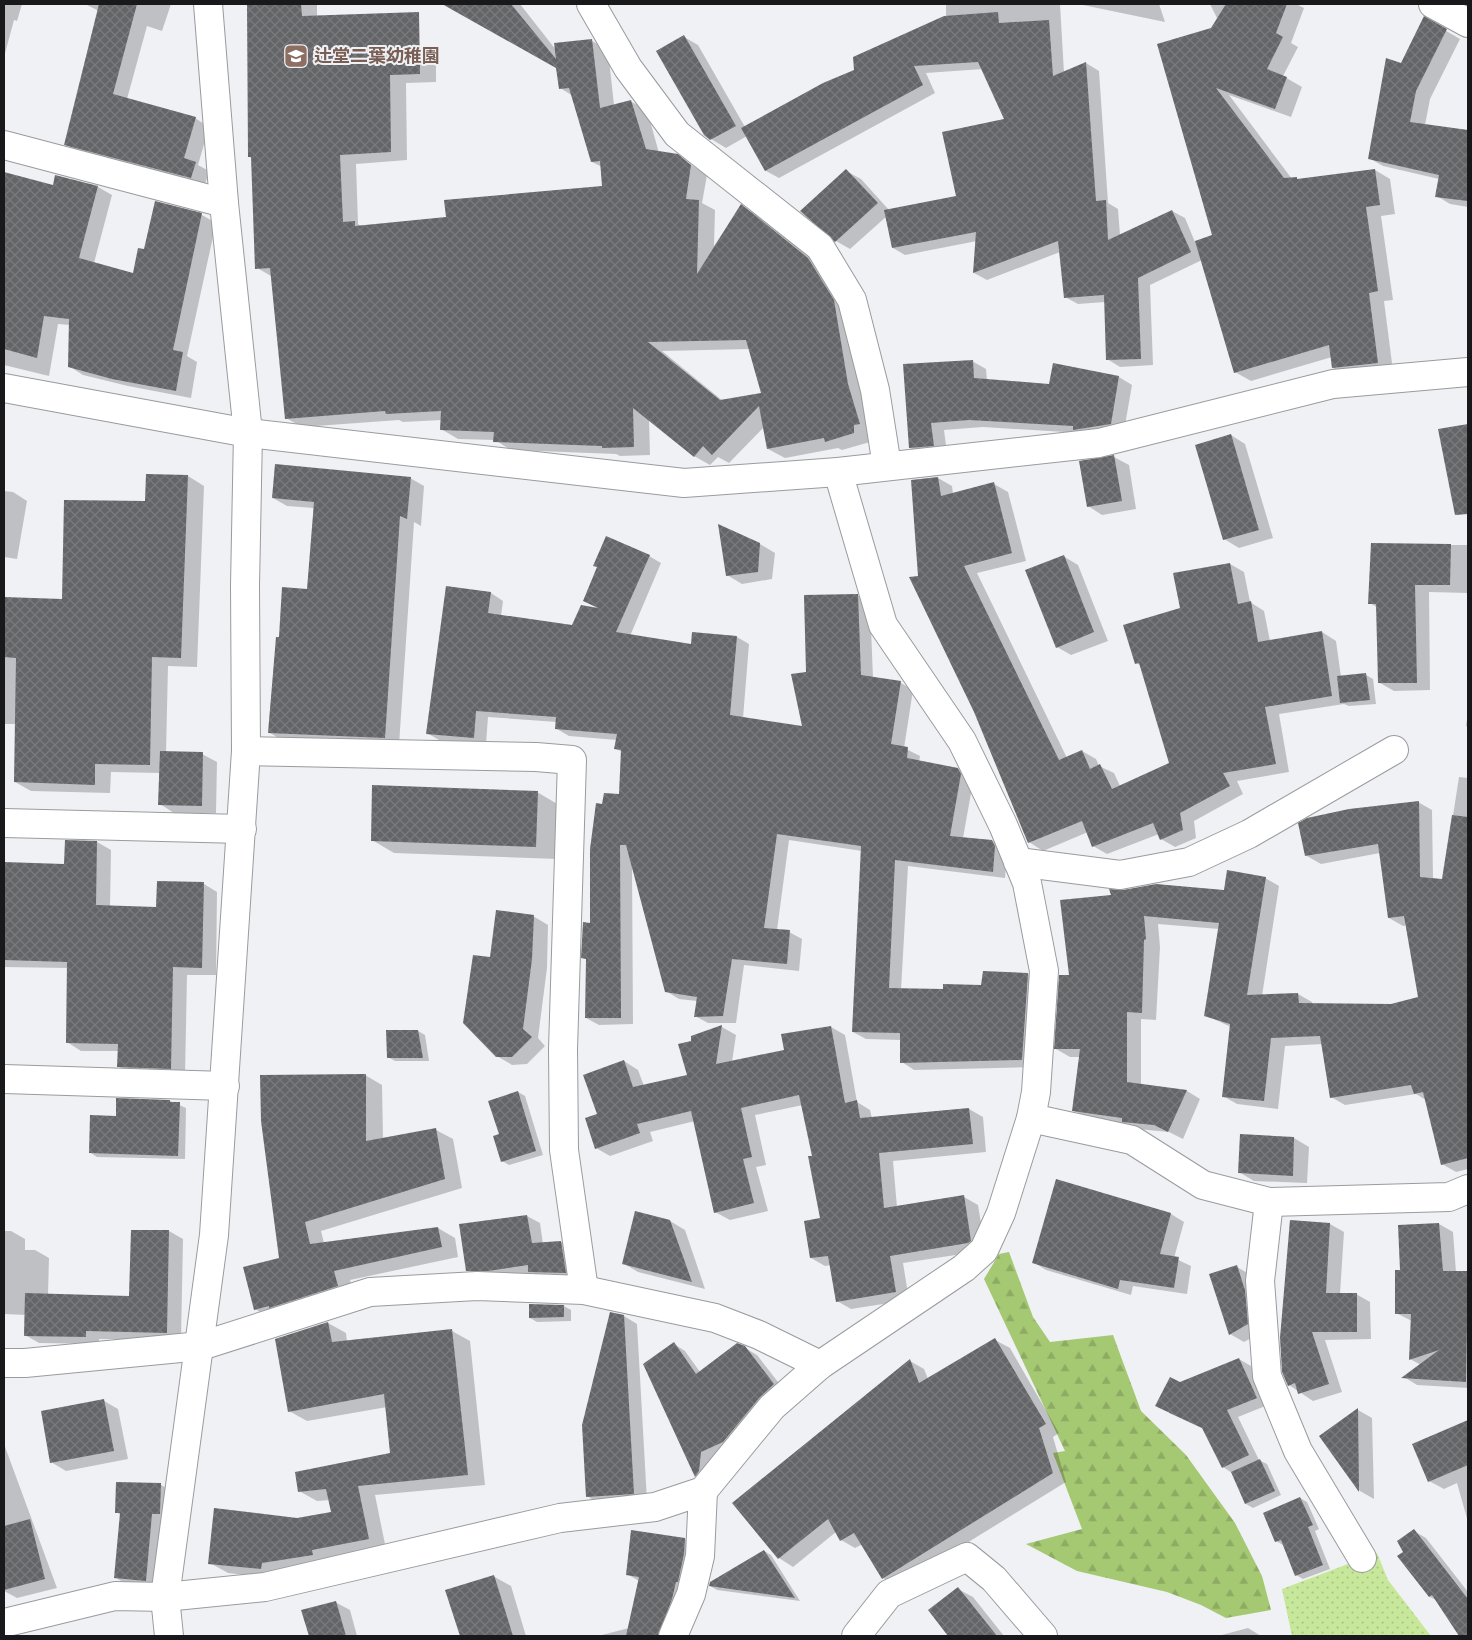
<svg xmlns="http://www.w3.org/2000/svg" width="1472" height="1640" font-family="Lato,'Noto Sans JP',sans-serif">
<defs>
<pattern id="grass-dots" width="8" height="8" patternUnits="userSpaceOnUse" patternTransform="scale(1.25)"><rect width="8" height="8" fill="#c7e89a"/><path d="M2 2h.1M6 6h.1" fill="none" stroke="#aac684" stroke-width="1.8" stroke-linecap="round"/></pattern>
<pattern id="forest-firs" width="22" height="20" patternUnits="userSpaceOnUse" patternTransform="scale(1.25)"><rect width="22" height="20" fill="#a5c872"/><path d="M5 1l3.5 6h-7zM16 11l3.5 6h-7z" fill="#8dab62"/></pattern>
<pattern id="building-cross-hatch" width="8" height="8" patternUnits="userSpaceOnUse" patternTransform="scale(1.25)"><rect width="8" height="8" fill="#646568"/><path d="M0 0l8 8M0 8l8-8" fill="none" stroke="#7a7a7d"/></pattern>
</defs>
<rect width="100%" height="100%" fill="#eff1f4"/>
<path fill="url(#grass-dots)" d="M 1377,1553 L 1388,1580 L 1431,1636 L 1292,1636 L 1282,1589 Z"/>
<path fill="url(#forest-firs)" d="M 1009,1252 L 1033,1317 L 1050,1342 L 1113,1335 L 1141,1411 L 1186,1455 L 1235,1523 L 1262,1576 L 1271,1610 L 1226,1618 L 1201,1605 L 1167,1592 L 1077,1571 L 1026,1544 L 1082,1529 L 1053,1453 L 1065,1451 L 984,1279 L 999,1254 Z"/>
<g fill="#0003" fill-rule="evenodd">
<path d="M 4,4 L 22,4 L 17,21 L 14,20 L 4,57 Z"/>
<path d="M 85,4 L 171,4 L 162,31 L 147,26 L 127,99 L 195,118 L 209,127 L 198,165 L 209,171 L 205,185 L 79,152 L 65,144 L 99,11 Z"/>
<path d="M 248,4 L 317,4 L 317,17 L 395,39 L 436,63 L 436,82 L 406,83 L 407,160 L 356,164 L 358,224 L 362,227 L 447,218 L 603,187 L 602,167 L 592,162 L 573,96 L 560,88 L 558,68 L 445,4 L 520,4 L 556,50 L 592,41 L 608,50 L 614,105 L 630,101 L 647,110 L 659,153 L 677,156 L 707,175 L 702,203 L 715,210 L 714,246 L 741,206 L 757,215 L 824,268 L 849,311 L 870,442 L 842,450 L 838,448 L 785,458 L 768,449 L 764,427 L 729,463 L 718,457 L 710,465 L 694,456 L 649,419 L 650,455 L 620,456 L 616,454 L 511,450 L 495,440 L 458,439 L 441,429 L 442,420 L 403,422 L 399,420 L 302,427 L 286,418 L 273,277 L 257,268 L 252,158 L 249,157 ZM 750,349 L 762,394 L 723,401 L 662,351 Z"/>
<path d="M 946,4 L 1060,4 L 1064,73 L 1086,63 L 1099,71 L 1108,203 L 1118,209 L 1120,235 L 1172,211 L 1185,218 L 1195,242 L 1214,236 L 1159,45 L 1221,26 L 1210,4 L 1296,4 L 1304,8 L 1291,43 L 1298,47 L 1283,76 L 1302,87 L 1291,117 L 1229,95 L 1292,179 L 1300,180 L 1375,170 L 1390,179 L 1395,214 L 1381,216 L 1393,300 L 1384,301 L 1393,371 L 1349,377 L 1333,368 L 1332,357 L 1251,381 L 1235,372 L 1202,260 L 1150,285 L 1153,365 L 1120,367 L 1107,359 L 1105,302 L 1078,304 L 1065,297 L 1060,252 L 987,280 L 974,273 L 977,241 L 905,255 L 893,248 L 887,216 L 850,249 L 836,241 L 846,171 L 861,179 L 889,210 L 957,197 L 1006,120 L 983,69 L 926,73 L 935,93 L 779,178 L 766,171 L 747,136 L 726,148 L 711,139 L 684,37 L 698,45 L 745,127 L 855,71 L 946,16 Z"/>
<path d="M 1078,4 L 1159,4 L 1165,22 Z"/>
<path d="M 1424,18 L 1460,39 L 1430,99 L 1425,125 L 1468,131 L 1468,207 L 1450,204 L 1437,196 L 1439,179 L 1383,166 L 1369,158 L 1401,64 Z"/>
<path d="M 6,174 L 54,186 L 56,176 L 98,187 L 112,195 L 94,263 L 134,274 L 145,251 L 156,202 L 202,215 L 216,223 L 187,356 L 197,362 L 191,398 L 128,386 L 83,375 L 69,366 L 70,325 L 58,324 L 49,376 L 4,365 L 4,183 Z"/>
<path d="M 972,361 L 986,369 L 987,380 L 1050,385 L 1054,365 L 1119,377 L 1132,385 L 1124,431 L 1081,433 L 983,427 L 944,430 L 947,453 L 924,455 L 910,448 Z"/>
<path d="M 1468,425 L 1468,491 L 1464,492 L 1439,430 Z"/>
<path d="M 1231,435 L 1245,444 L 1273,538 L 1239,548 L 1224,539 Z"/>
<path d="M 1114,457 L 1129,465 L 1136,509 L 1102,515 L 1088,506 Z"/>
<path d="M 188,476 L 204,486 L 197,667 L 168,666 L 166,753 L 202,754 L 217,762 L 216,813 L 174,813 L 160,804 L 160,773 L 111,772 L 110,793 L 31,791 L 15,782 L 16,724 L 4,724 L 4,611 L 42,612 L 63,600 L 146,502 Z"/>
<path d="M 410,478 L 424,486 L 421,526 L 414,522 L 399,745 L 284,741 L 270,733 L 280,639 L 308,591 L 314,508 L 287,506 L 273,498 Z"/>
<path d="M 938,478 L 952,486 L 953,494 L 994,484 L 1008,492 L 1026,561 L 977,573 L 1067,758 L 1082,751 L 1096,759 L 1099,766 L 1114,773 L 1120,786 L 1171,763 L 1142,666 L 1136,663 L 1182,609 L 1230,564 L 1244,572 L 1250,602 L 1264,611 L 1270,641 L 1322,632 L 1336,641 L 1341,677 L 1366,675 L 1373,679 L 1376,704 L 1349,706 L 1344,704 L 1279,714 L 1289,772 L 1237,781 L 1243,794 L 1194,821 L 1196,838 L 1175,847 L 1161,839 L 1159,834 L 1107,854 L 1093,846 L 1088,832 L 1043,851 L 1029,842 L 920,577 Z"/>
<path d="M 4,491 L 13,492 L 27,501 L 17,559 L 4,557 Z"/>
<path d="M 760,544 L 775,553 L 772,579 L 742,584 L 727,575 Z"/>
<path d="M 1372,545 L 1468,545 L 1468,593 L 1429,592 L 1430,690 L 1394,691 L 1380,683 L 1378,608 L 1370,603 Z"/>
<path d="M 649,556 L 661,563 L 630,636 L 692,645 L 737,637 L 749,644 L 743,718 L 803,727 L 807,673 L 857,595 L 870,602 L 873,678 L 901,683 L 913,690 L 904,748 L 920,756 L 919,762 L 957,769 L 970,777 L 973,782 L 963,838 L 992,841 L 1005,848 L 1007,854 L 1005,878 L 908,866 L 901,990 L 944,990 L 982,986 L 1028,974 L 1040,981 L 1034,1067 L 914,1070 L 902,1062 L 901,1040 L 866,1039 L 853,1032 L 862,851 L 789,840 L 777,930 L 789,932 L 802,939 L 799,971 L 744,965 L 736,1023 L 708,1023 L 695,1016 L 697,1001 L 679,999 L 666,991 L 632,864 L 633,1024 L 599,1025 L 586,1018 L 587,960 L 583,957 L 591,924 L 603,805 L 620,795 L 622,752 L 615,748 L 617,740 L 569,736 L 557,729 L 557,722 L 488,717 L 486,744 L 439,740 L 427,733 L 447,587 L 491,593 L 503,601 L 501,616 L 573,626 L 600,609 L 584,600 Z"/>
<path d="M 1063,556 L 1078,565 L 1108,641 L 1071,655 L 1057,647 Z"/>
<path d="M 1468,713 L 1468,727 L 1466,726 Z"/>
<path d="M 1459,777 L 1468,778 L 1468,1169 L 1456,1172 L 1442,1164 L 1426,1100 L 1416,1094 L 1345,1105 L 1331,1097 L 1323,1044 L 1285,1046 L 1278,1109 L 1237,1104 L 1223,1096 L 1231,1027 L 1205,1015 L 1219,929 L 1158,924 L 1160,947 L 1156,1020 L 1141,1019 L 1141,1085 L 1187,1091 L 1200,1099 L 1183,1139 L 1169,1132 L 1137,1129 L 1129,1124 L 1087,1118 L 1073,1110 L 1081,1057 L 1070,1057 L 1056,1049 L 1070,977 L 1061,901 L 1225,892 L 1265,878 L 1279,886 L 1262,996 L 1298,994 L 1312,1002 L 1312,1004 L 1391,1006 L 1420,998 L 1407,925 L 1403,926 L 1389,918 L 1380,853 L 1321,864 L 1307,856 L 1418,802 L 1432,810 L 1433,879 L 1443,880 Z"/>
<path d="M 537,792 L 559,805 L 558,859 L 394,853 L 372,840 Z"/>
<path d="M 97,842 L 111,850 L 110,907 L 157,908 L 204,884 L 217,892 L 216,975 L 187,975 L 185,1076 L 132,1074 L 118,1066 L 119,1051 L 81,1051 L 67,1042 L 68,968 L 4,967 L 4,863 L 65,865 Z"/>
<path d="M 533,916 L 548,925 L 547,968 L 538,1038 L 545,1046 L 527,1064 L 512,1065 L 497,1056 L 491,959 Z"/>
<path d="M 722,1027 L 736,1035 L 732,1062 L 786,1051 L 831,1027 L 845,1035 L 857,1102 L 870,1110 L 872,1118 L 969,1109 L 983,1117 L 986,1152 L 893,1161 L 897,1207 L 964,1197 L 978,1205 L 985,1248 L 982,1251 L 903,1263 L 909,1300 L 851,1309 L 837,1301 L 831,1265 L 825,1266 L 811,1258 L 821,1220 L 813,1157 L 803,1105 L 755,1115 L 766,1165 L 756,1167 L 768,1211 L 730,1220 L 715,1212 L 695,1121 L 650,1132 L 653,1141 L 610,1156 L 596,1148 L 598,1115 L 624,1061 L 638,1070 L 644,1086 L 688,1076 L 692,1037 Z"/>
<path d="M 418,1031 L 425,1035 L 429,1061 L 395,1061 L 388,1057 Z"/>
<path d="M 365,1075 L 382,1085 L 383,1139 L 436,1130 L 453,1139 L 462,1188 L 321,1231 L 324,1243 L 438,1228 L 455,1238 L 458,1257 L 350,1280 L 354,1295 L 272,1319 L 255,1309 L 280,1259 Z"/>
<path d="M 518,1092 L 525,1096 L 543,1155 L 509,1165 L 502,1161 L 501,1135 Z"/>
<path d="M 170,1101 L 186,1108 L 185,1159 L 97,1157 L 91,1153 L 117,1117 Z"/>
<path d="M 1241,1136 L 1294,1138 L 1309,1147 L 1307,1183 L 1254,1181 L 1239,1172 Z"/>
<path d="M 1057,1181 L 1171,1214 L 1184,1222 L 1174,1258 L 1191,1266 L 1187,1294 L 1133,1286 L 1131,1295 L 1046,1270 L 1033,1262 Z"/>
<path d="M 527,1216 L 540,1223 L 543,1244 L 561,1242 L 574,1250 L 579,1280 L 543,1279 L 533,1273 L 480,1278 L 467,1270 Z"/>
<path d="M 670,1221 L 685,1230 L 705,1289 L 638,1272 L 623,1263 Z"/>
<path d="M 1291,1221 L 1330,1224 L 1344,1232 L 1340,1294 L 1356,1294 L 1370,1302 L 1371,1339 L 1325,1340 L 1342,1392 L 1313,1401 L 1289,1385 Z"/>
<path d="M 1439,1224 L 1453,1232 L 1456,1272 L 1468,1272 L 1468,1388 L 1417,1385 L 1404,1377 L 1421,1365 L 1410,1359 L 1412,1321 L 1396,1313 L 1402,1272 L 1399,1226 Z"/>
<path d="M 4,1231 L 11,1231 L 25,1239 L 25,1250 L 35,1250 L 49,1258 L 48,1295 L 130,1297 L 169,1231 L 183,1239 L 181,1340 L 99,1339 L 99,1344 L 39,1343 L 25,1335 L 26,1315 L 4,1314 Z"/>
<path d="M 1237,1267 L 1251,1275 L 1262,1332 L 1244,1342 L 1230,1334 Z"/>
<path d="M 564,1306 L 571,1310 L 571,1321 L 537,1322 L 530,1318 Z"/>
<path d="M 624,1316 L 637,1324 L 647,1501 L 600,1504 L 587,1496 Z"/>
<path d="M 328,1323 L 346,1333 L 347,1342 L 452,1331 L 470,1341 L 485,1485 L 375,1495 L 386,1549 L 279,1579 L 228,1573 L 210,1563 L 297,1519 L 332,1513 L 330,1500 L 317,1501 L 299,1491 L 392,1454 L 387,1407 L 307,1421 L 289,1411 Z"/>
<path d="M 995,1340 L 1010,1348 L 1059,1433 L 1053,1437 L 1066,1482 L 897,1586 L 883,1578 L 863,1544 L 855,1548 L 841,1540 L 836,1532 L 793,1567 L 779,1558 L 734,1503 L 910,1361 L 924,1369 L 928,1379 Z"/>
<path d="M 674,1344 L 685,1351 L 700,1372 L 745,1348 L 757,1355 L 785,1391 L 707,1482 L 696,1476 Z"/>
<path d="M 1239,1359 L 1251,1366 L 1268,1405 L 1238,1417 L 1259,1460 L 1267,1464 L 1281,1495 L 1253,1508 L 1246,1504 L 1232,1473 L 1223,1467 L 1204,1429 L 1169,1413 L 1180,1383 Z"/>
<path d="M 104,1401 L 118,1409 L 128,1459 L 66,1471 L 51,1462 Z"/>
<path d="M 1358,1410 L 1372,1418 L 1374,1499 L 1360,1491 L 1321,1437 Z"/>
<path d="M 1468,1421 L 1468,1522 L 1457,1483 L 1444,1489 L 1429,1481 L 1414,1444 Z"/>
<path d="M 4,1444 L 57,1588 L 17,1598 L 4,1591 Z"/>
<path d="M 117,1483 L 161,1485 L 176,1493 L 160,1589 L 130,1586 L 116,1578 L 121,1515 L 116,1512 Z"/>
<path d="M 1300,1498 L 1307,1502 L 1319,1529 L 1315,1531 L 1330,1569 L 1303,1579 L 1296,1575 L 1283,1545 L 1276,1541 Z"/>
<path d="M 1414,1531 L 1426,1538 L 1468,1592 L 1468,1636 L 1459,1634 L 1438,1601 L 1430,1597 L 1405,1552 Z"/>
<path d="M 685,1539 L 702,1549 L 678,1636 L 598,1636 L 629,1628 L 639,1581 L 627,1574 Z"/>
<path d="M 764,1551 L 771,1555 L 800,1601 L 717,1590 L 710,1586 Z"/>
<path d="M 493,1576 L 511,1586 L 526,1636 L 461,1636 L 447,1591 Z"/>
<path d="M 958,1589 L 973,1597 L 1004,1636 L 950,1636 L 930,1611 Z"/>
<path d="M 335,1602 L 350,1610 L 357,1636 L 310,1636 L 303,1611 Z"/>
<path d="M 1248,1628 L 1261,1636 L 1218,1636 Z"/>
</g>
<g fill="url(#building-cross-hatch)" fill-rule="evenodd">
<path d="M 99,4 L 137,4 L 113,94 L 196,117 L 184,158 L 196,162 L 191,178 L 64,145 Z"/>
<path d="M 247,4 L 301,4 L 302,16 L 419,12 L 420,74 L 390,75 L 391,152 L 340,155 L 343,222 L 355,221 L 355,226 L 446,217 L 444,200 L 602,186 L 600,161 L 591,162 L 569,88 L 559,89 L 556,68 L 442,4 L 511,4 L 556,59 L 554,43 L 592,39 L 600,108 L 631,100 L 646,149 L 678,154 L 691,165 L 686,199 L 699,200 L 697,274 L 741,204 L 808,258 L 834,300 L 848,384 L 860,424 L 854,425 L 854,433 L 825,442 L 824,438 L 767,449 L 759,406 L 712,455 L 703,446 L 694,457 L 633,408 L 634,447 L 602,448 L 602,446 L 493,442 L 494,432 L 440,430 L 441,411 L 386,414 L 385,411 L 285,419 L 270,268 L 255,269 L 251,157 L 248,157 ZM 746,340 L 761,393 L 720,400 L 648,342 Z"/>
<path d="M 1226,4 L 1287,4 L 1276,33 L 1283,37 L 1267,69 L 1287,77 L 1275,109 L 1216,88 L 1284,178 L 1297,177 L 1297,179 L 1375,169 L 1380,205 L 1366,207 L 1378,291 L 1369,293 L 1378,363 L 1332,368 L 1329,345 L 1234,373 L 1195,241 L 1212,235 L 1157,44 L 1211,28 Z"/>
<path d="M 998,12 L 999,23 L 1049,20 L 1053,76 L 1086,62 L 1096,201 L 1106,200 L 1108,240 L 1172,210 L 1191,252 L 1138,278 L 1141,359 L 1106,360 L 1104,295 L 1064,298 L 1058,241 L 973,273 L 976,232 L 892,248 L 884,210 L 956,196 L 942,132 L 1004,119 L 978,62 L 914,66 L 923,85 L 765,171 L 741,128 L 823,83 L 854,70 L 853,57 L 944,16 Z"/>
<path d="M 1424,16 L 1447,29 L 1416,91 L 1410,122 L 1468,130 L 1468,201 L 1435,197 L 1439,175 L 1368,159 L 1386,58 L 1401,63 Z"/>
<path d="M 684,35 L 736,126 L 710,140 L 704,135 L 656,51 Z"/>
<path d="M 846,169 L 878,203 L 835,242 L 800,211 Z"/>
<path d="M 4,172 L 53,185 L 55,175 L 98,186 L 79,258 L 133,273 L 138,248 L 144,249 L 155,201 L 202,213 L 173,350 L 183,352 L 176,391 L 112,379 L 68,367 L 69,319 L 44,316 L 37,358 L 4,349 Z"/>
<path d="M 973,360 L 974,378 L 1049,384 L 1053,363 L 1119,376 L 1111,424 L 1073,430 L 1073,426 L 969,420 L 931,423 L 934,446 L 909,448 L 903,364 Z"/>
<path d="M 1468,424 L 1468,514 L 1455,515 L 1438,429 Z"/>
<path d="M 1231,434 L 1259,530 L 1223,540 L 1195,445 Z"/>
<path d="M 1114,455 L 1122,501 L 1087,507 L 1079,461 Z"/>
<path d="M 275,464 L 411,477 L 407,519 L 400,516 L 385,738 L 268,733 L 276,637 L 279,637 L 282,587 L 307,589 L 314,502 L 272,498 Z"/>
<path d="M 146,474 L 188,475 L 181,658 L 152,657 L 150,765 L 95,764 L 95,785 L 14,782 L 16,658 L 4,657 L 4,597 L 62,599 L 64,500 L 145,501 Z"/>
<path d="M 938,477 L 941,496 L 994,482 L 1012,553 L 964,566 L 1059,760 L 1082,750 L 1090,769 L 1100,764 L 1112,789 L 1169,763 L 1139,663 L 1135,664 L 1123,625 L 1180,608 L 1173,573 L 1230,563 L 1238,604 L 1251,601 L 1258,642 L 1322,631 L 1332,696 L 1265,707 L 1276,764 L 1223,773 L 1230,786 L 1180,813 L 1183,830 L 1160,840 L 1153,823 L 1092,847 L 1082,821 L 1028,843 L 974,712 L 909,577 L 918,576 L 911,480 Z"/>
<path d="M 718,524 L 760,543 L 758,572 L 726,576 Z"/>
<path d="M 606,536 L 650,555 L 616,632 L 691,644 L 692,632 L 737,636 L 730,715 L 802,726 L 791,674 L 806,672 L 804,595 L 858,594 L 861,675 L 901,681 L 891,744 L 908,747 L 907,758 L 958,768 L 961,774 L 950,836 L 992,840 L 995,846 L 993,872 L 895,860 L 889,988 L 943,989 L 943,984 L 981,985 L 983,971 L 1028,973 L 1022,1060 L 900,1063 L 900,1033 L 852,1032 L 861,846 L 777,834 L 764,928 L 790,930 L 787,964 L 732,959 L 723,1016 L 694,1017 L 697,997 L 665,992 L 626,845 L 620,845 L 621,1018 L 585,1018 L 586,959 L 581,958 L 583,922 L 590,923 L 590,849 L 596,803 L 602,804 L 604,793 L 619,794 L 621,750 L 614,749 L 617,734 L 555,729 L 556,717 L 476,711 L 474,738 L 426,734 L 446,586 L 491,592 L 488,613 L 572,625 L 581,605 L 598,608 L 583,601 L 597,567 L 593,566 Z"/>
<path d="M 1371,543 L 1451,544 L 1450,585 L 1415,585 L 1417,683 L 1378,683 L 1376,604 L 1368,604 Z"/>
<path d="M 1064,555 L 1094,632 L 1056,648 L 1025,570 Z"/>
<path d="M 1366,673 L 1370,700 L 1340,703 L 1337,676 Z"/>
<path d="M 160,751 L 203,752 L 202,806 L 158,805 Z"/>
<path d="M 372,785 L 538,791 L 536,847 L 371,841 Z"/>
<path d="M 1419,801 L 1420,877 L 1442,879 L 1452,815 L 1468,817 L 1468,1158 L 1441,1165 L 1423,1092 L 1414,1094 L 1411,1085 L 1330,1098 L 1320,1036 L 1271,1038 L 1264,1101 L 1222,1097 L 1230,1024 L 1204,1016 L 1219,923 L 1144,916 L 1146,939 L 1144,940 L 1142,1013 L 1127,1012 L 1127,1082 L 1187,1090 L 1168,1132 L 1154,1125 L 1122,1122 L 1122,1118 L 1072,1111 L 1080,1049 L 1054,1049 L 1059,975 L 1069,975 L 1060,900 L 1111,895 L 1109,889 L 1123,890 L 1156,884 L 1224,890 L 1227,870 L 1266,877 L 1247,995 L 1298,993 L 1299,1003 L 1391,1004 L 1418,997 L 1404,916 L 1388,918 L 1378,844 L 1305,856 L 1298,823 L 1307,818 L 1349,809 Z"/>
<path d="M 65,840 L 97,841 L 96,905 L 156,907 L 157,881 L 204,882 L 202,968 L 173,967 L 171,1069 L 117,1067 L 118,1044 L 66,1043 L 67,962 L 4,960 L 4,862 L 64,864 Z"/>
<path d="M 496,910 L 534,915 L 532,959 L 523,1029 L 532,1037 L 512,1057 L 496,1057 L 463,1023 L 473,955 L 490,957 Z"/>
<path d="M 722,1025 L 716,1064 L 784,1050 L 781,1034 L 831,1026 L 845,1103 L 857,1100 L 860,1118 L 969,1108 L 973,1144 L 879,1153 L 884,1208 L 964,1195 L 971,1241 L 968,1243 L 890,1256 L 896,1292 L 836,1302 L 828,1256 L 810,1258 L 804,1221 L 820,1218 L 808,1156 L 812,1156 L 799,1095 L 741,1108 L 752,1157 L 743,1159 L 754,1203 L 714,1213 L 691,1111 L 637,1124 L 640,1133 L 595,1149 L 585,1118 L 597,1114 L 583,1075 L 624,1060 L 633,1087 L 687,1075 L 678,1044 L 691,1041 L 691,1036 Z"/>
<path d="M 386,1030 L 418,1030 L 423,1058 L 387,1058 Z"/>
<path d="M 366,1074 L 366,1141 L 436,1128 L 445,1179 L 305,1222 L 310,1244 L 438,1227 L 442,1247 L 334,1271 L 338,1286 L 269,1308 L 269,1306 L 254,1310 L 243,1267 L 279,1258 L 261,1121 L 260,1075 Z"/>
<path d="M 518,1091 L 536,1151 L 501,1162 L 493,1136 L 499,1134 L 488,1101 Z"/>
<path d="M 116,1098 L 170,1100 L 170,1102 L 180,1102 L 178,1156 L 89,1153 L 90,1115 L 116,1116 Z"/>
<path d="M 1240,1134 L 1294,1137 L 1293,1176 L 1238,1173 Z"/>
<path d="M 1056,1179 L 1171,1213 L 1160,1254 L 1179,1257 L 1174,1288 L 1120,1280 L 1118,1289 L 1032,1263 Z"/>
<path d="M 635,1211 L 670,1220 L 692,1282 L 622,1264 Z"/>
<path d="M 527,1215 L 532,1243 L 561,1241 L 566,1273 L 528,1272 L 528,1265 L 488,1271 L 466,1271 L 459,1224 Z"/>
<path d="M 1290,1220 L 1330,1223 L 1326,1293 L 1357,1293 L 1357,1332 L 1312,1332 L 1329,1384 L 1298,1394 L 1295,1383 L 1288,1386 L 1282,1372 L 1280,1338 Z"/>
<path d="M 1439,1223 L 1443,1271 L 1468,1271 L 1466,1382 L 1401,1378 L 1439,1350 L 1409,1360 L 1411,1314 L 1395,1314 L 1395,1270 L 1400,1270 L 1398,1225 Z"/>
<path d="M 131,1230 L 169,1230 L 167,1333 L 86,1331 L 86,1337 L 24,1336 L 25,1293 L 129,1296 Z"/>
<path d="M 1237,1265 L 1245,1290 L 1248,1324 L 1229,1335 L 1209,1274 Z"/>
<path d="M 529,1304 L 564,1305 L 564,1317 L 529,1318 Z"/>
<path d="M 610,1312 L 624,1315 L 634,1494 L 586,1497 L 582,1425 Z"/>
<path d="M 328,1322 L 332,1342 L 452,1329 L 468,1475 L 358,1486 L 369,1539 L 312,1550 L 313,1555 L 262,1563 L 261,1569 L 208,1564 L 214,1508 L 297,1518 L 331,1512 L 326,1489 L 298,1492 L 295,1472 L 390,1453 L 384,1394 L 288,1412 L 275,1339 Z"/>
<path d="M 995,1338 L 1046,1424 L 1039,1428 L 1053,1473 L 882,1579 L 854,1533 L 840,1541 L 828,1519 L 778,1559 L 732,1503 L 910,1359 L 919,1383 Z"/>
<path d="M 674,1342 L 696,1374 L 737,1343 L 745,1346 L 774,1384 L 760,1397 L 723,1442 L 701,1452 L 699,1471 L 695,1477 L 643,1364 Z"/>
<path d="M 1239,1358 L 1257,1398 L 1227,1410 L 1249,1455 L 1222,1468 L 1202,1428 L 1155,1406 L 1170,1377 L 1180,1382 Z"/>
<path d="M 104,1399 L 114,1451 L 50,1463 L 41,1411 Z"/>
<path d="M 1358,1408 L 1359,1492 L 1319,1436 Z"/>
<path d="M 1468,1420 L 1468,1465 L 1428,1482 L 1412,1444 Z"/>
<path d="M 1260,1459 L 1275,1491 L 1245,1504 L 1231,1472 Z"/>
<path d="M 116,1482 L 161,1483 L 160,1514 L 152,1514 L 146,1581 L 114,1578 L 120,1513 L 115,1513 Z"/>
<path d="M 1300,1497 L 1313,1525 L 1308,1527 L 1323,1565 L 1295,1576 L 1281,1540 L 1275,1542 L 1263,1513 Z"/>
<path d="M 30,1519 L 45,1579 L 4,1590 L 4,1526 Z"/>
<path d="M 1414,1529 L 1468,1599 L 1468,1636 L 1459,1636 L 1432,1595 L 1429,1597 L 1397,1556 L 1403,1552 L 1397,1541 Z"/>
<path d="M 631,1530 L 685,1538 L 684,1554 L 678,1582 L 676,1582 L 672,1599 L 658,1636 L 626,1636 L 639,1577 L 626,1575 Z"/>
<path d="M 764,1550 L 795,1598 L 709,1586 L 710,1582 Z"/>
<path d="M 494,1575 L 513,1636 L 460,1636 L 445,1590 Z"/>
<path d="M 958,1587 L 997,1636 L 948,1636 L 928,1610 Z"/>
<path d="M 336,1601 L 346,1636 L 309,1636 L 301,1610 Z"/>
</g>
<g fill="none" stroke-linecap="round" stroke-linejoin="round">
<g stroke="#999b9e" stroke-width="30">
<g id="minor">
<path d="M 591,4 L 628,68 L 677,134 L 820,247 L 852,300 L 875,390 L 887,466"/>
<path d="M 1433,4 L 1468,23"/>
<path d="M 4,145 L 224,203"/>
<path d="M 4,388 L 248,433 L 684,483 L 838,472 L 1099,443 L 1333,384 L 1468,372"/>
<path d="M 246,751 L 536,757 L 572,760 L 563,1049 L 564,1150 L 584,1290"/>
<path d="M 4,823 L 242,829"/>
<path d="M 1018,862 L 1120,875 L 1189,862 L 1249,834 L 1394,750"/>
<path d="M 4,1079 L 225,1086"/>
<path d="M 1031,1118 L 1132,1140 L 1203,1185 L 1269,1202 L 1449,1197 L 1468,1189"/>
<path d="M 1269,1202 L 1260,1281 L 1267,1376 L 1298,1451 L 1362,1558"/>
<path d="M 4,1363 L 25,1363 L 201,1346 L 370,1292 L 477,1286 L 584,1290 L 715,1318 L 759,1335 L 820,1365"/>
<path d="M 4,1623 L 115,1596 L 165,1597 L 265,1587 L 560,1518 L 655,1507 L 703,1491 L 772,1407 L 820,1365 L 964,1268 L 984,1250 L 1001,1213 L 1031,1118 L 1036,1092 L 1044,971 L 1027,883 L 1003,825 L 962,741 L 883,625 L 838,472"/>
<path d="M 169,1636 L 165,1597 L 214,1235 L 246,751 L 245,586 L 248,433 L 224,203 L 208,4"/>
<path d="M 673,1636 L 691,1594 L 700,1556 L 703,1491"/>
<path d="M 856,1636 L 889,1594 L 967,1557 L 994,1579 L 1043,1636"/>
</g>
</g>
<use href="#minor" stroke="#fff" stroke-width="28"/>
</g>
<defs>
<g id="school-square" transform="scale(1.25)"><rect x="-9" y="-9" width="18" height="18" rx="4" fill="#8d6e63" stroke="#eff1f4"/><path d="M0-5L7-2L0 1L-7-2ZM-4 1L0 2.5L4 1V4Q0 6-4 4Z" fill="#fff"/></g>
</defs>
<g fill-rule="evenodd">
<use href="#school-square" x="296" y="56"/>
</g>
<g text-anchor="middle" stroke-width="4" stroke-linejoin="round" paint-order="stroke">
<g font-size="18" font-weight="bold" fill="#785e54" stroke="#eff1f4" text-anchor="start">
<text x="314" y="62">辻堂二葉幼稚園</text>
</g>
</g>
<rect width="1472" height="1640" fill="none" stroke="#19191b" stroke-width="10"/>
</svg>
